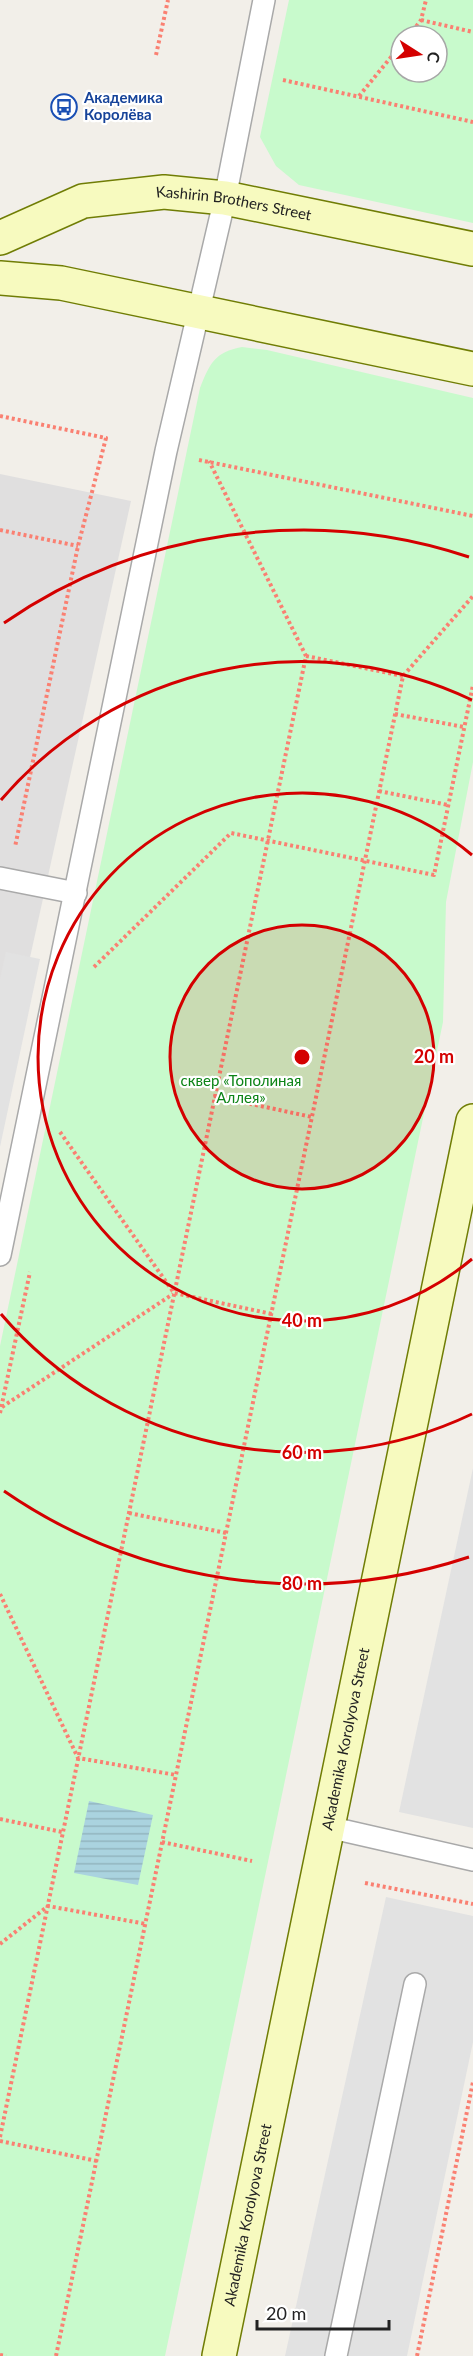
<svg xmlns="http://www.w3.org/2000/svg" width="473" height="2356" font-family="Lato,sans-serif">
<defs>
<pattern id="water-rules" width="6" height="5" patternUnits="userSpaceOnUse" patternTransform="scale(1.5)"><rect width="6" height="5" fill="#aad3df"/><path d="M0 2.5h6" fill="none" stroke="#92b5bf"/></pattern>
</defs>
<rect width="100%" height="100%" fill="#f2efe9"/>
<path fill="#e0dfdf" d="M 0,474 L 131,501 L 0,1093 Z"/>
<g fill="#c8facc" fill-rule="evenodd">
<path d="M 289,0 L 473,0 L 473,223 L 299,185 L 276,166 L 260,137 ZM 401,36 L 437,36 L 437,72 L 401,72 Z"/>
<path d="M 242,347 L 267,350 L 473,398 L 473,762 L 446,902 L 443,1022 L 165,2356 L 0,2356 L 0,1346 L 200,388 C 210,363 215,352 242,347 Z"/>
</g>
<g fill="#e2e2e2">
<path d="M 6,952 L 40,959 L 0,1147 L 0,979 Z"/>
<path d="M 473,1468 L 473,1828 L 399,1812 Z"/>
<path d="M 386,1897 L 473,1916 L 473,2042 L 407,2356 L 285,2356 Z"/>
</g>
<path fill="url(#water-rules)" d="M 89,1801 L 153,1815 L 138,1885 L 74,1873 Z"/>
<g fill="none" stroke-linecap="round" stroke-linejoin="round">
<g stroke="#a9a9a9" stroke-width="24">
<g id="lane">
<path d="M 0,878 L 76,893"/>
<path d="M 0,1255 L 166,451 L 225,198 L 264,0"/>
<path d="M 328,1827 L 473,1860"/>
<path d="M 336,2356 L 415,1984"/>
</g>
</g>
<g stroke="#707d05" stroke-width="36">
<g id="secondary">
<path id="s1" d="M 0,238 L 83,201 L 164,192 L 225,198 L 473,249"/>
<path d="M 0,278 L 61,283 L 473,369"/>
<path id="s2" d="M 219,2356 L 473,1121"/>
</g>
</g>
<g stroke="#fa8072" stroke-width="4" stroke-dasharray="3 3" stroke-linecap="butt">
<path d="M 421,20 L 473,32"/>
<path d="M 409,36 L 421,20 L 426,0"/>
<path d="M 156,55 L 168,0"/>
<path d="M 283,80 L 473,122"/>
<path d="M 359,96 L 401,45"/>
<path d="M 0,416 L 106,438 L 78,546 L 15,847"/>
<path d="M 199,460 L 473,516"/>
<path d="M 0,530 L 78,546"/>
<path d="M 306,656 L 403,676"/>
<path d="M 395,714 L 464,727"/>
<path d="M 379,791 L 448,805"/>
<path d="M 94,967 L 231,833 L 434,875 L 473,685"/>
<path d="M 214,1096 L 312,1117"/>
<path d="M 60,1132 L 174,1293 L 272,1314"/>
<path d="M 2,1407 L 173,1294"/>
<path d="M 0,1413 L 30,1272"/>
<path d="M 129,1513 L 226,1533"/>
<path d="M 0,1594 L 78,1758 L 176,1775"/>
<path d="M 0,1819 L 62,1832"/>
<path d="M 162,1842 L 252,1861"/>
<path d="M 365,1883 L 473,1904"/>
<path d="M 0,1944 L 48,1906 L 146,1924"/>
<path d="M 0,2137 L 306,656 L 209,461"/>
<path d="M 0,2141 L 97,2161"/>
<path d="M 0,2355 L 6,2356"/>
<path d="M 56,2356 L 403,676 L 473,596"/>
<path d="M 417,2356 L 473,2082"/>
</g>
<use href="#lane" stroke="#fff" stroke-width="21"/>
<use href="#secondary" stroke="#f7fabf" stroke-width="33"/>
</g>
<circle cx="302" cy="1057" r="132" fill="#d40000" fill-opacity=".12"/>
<g fill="none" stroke="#d40000" stroke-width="3">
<circle cx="302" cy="1057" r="132"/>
<path d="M472 1259A264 264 0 1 1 472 855"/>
<path d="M472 1414A396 396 0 0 1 1 1314M1 800A396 396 0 0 1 472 700"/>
<path d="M469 1557A527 527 0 0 1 4 1491M4 623A527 527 0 0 1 469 557"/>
</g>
<defs>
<g id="bus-ring" transform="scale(1.35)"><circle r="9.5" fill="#fff" stroke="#1a4fb4" stroke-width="1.5"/><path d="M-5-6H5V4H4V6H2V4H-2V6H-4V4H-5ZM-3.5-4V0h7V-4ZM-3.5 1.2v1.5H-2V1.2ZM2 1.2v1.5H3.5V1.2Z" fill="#1a4fb4"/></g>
</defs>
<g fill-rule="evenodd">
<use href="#bus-ring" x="64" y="107"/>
</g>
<g text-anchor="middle" stroke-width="4.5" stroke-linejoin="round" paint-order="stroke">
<g font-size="15" font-weight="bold" fill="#164399" stroke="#fff" text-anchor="start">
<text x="84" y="103">Академика<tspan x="84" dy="17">Королёва</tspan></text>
</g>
<g font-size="15" fill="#222" stroke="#fff">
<text dy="5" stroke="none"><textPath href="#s1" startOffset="243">Kashirin Brothers Street</textPath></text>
<text dy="5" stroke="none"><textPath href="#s2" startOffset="630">Akademika Korolyova Street</textPath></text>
<text dy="5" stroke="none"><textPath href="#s2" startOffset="144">Akademika Korolyova Street</textPath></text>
</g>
<g font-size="15" fill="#0c8416" stroke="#fff">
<text x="241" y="1086">сквер «Тополиная<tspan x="241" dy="17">Аллея»</tspan></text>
</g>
</g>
<circle cx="302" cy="1057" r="9" fill="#d40000" stroke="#fff" stroke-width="3"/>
<g font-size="18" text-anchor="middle" font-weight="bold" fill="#d40000" stroke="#fff" stroke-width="4.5" stroke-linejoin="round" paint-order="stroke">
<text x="434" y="1063">20 m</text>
<text x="302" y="1327">40 m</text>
<text x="302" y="1459">60 m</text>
<text x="302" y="1590">80 m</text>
</g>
<g transform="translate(419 54) rotate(102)"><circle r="28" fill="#ffffff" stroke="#a7a7a7" stroke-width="1.5"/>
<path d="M0-4.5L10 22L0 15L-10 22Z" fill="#d40000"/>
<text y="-9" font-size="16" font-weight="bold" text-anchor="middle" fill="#222222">С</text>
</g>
<path d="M257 2320v9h132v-9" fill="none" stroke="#222222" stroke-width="3"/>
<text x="266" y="2320" font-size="18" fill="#222222" stroke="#ffffff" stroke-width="4.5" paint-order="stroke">20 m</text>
</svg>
